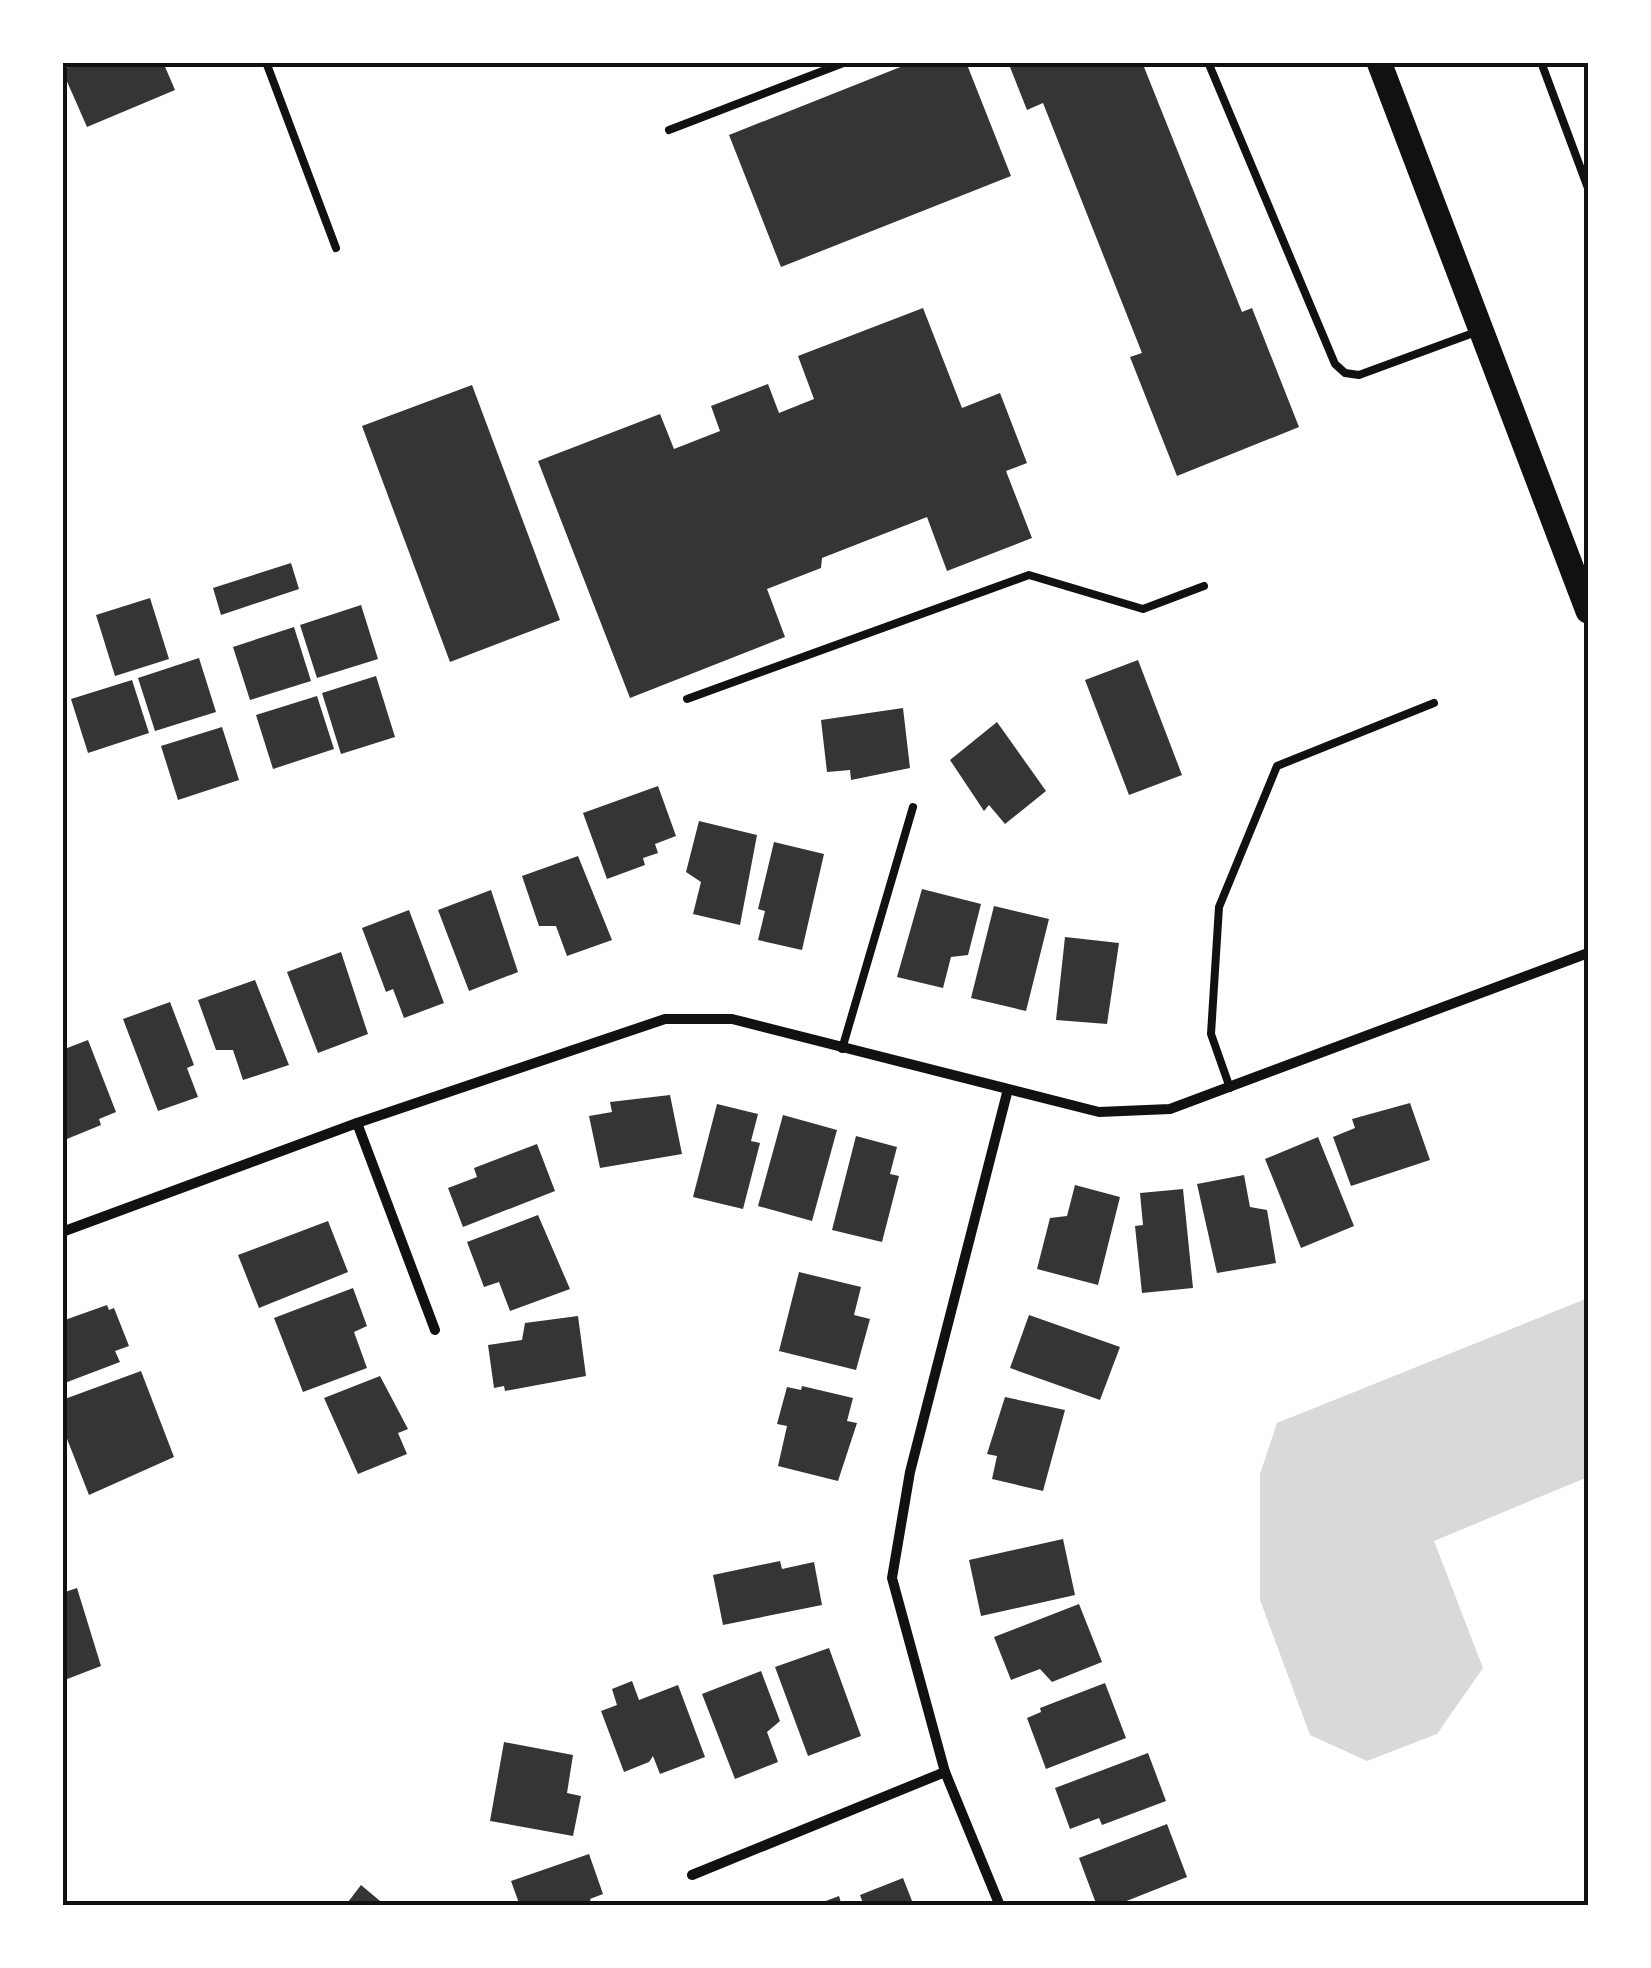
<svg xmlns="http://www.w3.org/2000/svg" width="1651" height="1968" font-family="Lato,sans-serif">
<rect width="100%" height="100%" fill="#fff"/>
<path fill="#d9d9d9" d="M 1588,1298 L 1588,1477 L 1434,1541 L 1483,1668 L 1437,1734 L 1367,1761 L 1310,1735 L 1260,1600 L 1260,1474 L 1277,1423 Z"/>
<g fill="#353535">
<path d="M 79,62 L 163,62 L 175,90 L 87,127 L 62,70 Z"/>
<path d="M 913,62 L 966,62 L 1011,176 L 781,267 L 729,135 Z"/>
<path d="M 1008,62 L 1142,62 L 1242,312 L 1252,308 L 1299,427 L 1177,476 L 1130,357 L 1142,353 L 1043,103 L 1027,110 Z"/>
<path d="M 923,308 L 962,408 L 1000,393 L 1027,463 L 1006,471 L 1032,538 L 947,571 L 927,517 L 822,558 L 821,568 L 767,589 L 785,637 L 630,698 L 538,461 L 660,414 L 674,449 L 720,431 L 711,406 L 768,384 L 779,413 L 814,399 L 798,356 Z"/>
<path d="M 472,385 L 560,620 L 450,662 L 362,426 Z"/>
<path d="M 291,563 L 299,589 L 221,615 L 213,588 Z"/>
<path d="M 150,598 L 169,659 L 115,676 L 96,615 Z"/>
<path d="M 361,605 L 378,659 L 317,678 L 300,625 Z"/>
<path d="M 294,627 L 311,681 L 250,700 L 233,647 Z"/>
<path d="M 199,658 L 216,712 L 155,731 L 138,678 Z"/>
<path d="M 1138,660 L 1182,775 L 1129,795 L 1085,680 Z"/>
<path d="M 376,676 L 395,737 L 341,754 L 322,693 Z"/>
<path d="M 132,680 L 149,733 L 88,753 L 71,699 Z"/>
<path d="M 317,696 L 334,749 L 273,769 L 256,715 Z"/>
<path d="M 903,708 L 910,768 L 851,780 L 850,770 L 827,772 L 821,720 Z"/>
<path d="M 997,722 L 1046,791 L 1005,824 L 989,805 L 984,811 L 950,760 Z"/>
<path d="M 222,727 L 239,780 L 178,800 L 161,746 Z"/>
<path d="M 658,786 L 676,836 L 655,844 L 658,853 L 643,858 L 645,865 L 607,879 L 583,813 Z"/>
<path d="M 699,821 L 757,835 L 740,925 L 693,914 L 701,882 L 686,872 Z"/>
<path d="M 774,842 L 824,854 L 802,950 L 758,940 L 765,911 L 758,909 Z"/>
<path d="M 578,856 L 612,940 L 567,956 L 556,926 L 539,926 L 522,876 Z"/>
<path d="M 922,889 L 981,904 L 968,955 L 951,957 L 943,988 L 897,977 Z"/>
<path d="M 491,890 L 518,972 L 469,991 L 438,910 Z"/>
<path d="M 994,906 L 1049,919 L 1026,1011 L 971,998 Z"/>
<path d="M 409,910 L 444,1003 L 404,1018 L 393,989 L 386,992 L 362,928 Z"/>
<path d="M 1065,937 L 1119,943 L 1107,1024 L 1056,1020 Z"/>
<path d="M 341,952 L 368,1034 L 318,1053 L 287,972 Z"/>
<path d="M 255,980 L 289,1065 L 243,1080 L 233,1050 L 216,1050 L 198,1000 Z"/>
<path d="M 170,1002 L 194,1065 L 187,1068 L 198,1097 L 158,1111 L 123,1019 Z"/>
<path d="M 88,1040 L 116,1112 L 99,1119 L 101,1125 L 62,1141 L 62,1050 Z"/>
<path d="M 670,1095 L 682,1154 L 600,1168 L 589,1116 L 612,1112 L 610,1102 Z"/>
<path d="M 1410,1103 L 1430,1160 L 1351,1186 L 1333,1137 L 1355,1128 L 1352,1119 Z"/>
<path d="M 717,1104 L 758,1114 L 751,1141 L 760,1143 L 743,1209 L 693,1197 Z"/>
<path d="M 783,1115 L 837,1130 L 812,1221 L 758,1206 Z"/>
<path d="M 856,1136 L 897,1147 L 890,1174 L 899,1176 L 882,1242 L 832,1230 Z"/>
<path d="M 1318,1137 L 1354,1226 L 1301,1248 L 1265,1159 Z"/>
<path d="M 537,1144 L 555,1191 L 463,1227 L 448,1188 L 477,1177 L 474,1168 Z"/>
<path d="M 1244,1175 L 1250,1207 L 1267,1210 L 1276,1263 L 1217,1273 L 1197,1184 Z"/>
<path d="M 1075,1185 L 1120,1197 L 1098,1285 L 1037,1269 L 1050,1218 L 1067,1216 Z"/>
<path d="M 1183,1189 L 1193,1288 L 1142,1293 L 1135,1226 L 1143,1225 L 1140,1193 Z"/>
<path d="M 538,1215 L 570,1289 L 510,1311 L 499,1282 L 484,1287 L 467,1242 Z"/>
<path d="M 328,1221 L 348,1272 L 259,1308 L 238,1255 Z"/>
<path d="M 799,1272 L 861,1287 L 854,1315 L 870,1319 L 856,1370 L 779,1351 Z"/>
<path d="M 353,1288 L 367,1326 L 354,1332 L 367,1368 L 303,1392 L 274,1318 Z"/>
<path d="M 107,1305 L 109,1310 L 114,1308 L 129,1346 L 115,1351 L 120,1362 L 62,1384 L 62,1321 Z"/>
<path d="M 1029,1315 L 1120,1347 L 1100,1400 L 1010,1368 Z"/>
<path d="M 578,1316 L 586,1376 L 505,1391 L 504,1386 L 494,1388 L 488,1345 L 522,1340 L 525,1323 Z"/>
<path d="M 141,1371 L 174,1457 L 89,1495 L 62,1426 L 62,1400 Z"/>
<path d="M 380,1376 L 408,1429 L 398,1433 L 407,1454 L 358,1474 L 324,1398 Z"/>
<path d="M 802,1386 L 853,1398 L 847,1421 L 857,1423 L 838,1481 L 778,1466 L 787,1426 L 777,1424 L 787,1387 L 801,1390 Z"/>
<path d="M 1005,1397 L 1065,1410 L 1043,1491 L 992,1479 L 997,1456 L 987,1454 Z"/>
<path d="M 1063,1539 L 1075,1595 L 981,1616 L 969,1560 Z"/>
<path d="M 780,1561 L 782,1569 L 814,1562 L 822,1605 L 723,1625 L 713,1575 Z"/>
<path d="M 77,1588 L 101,1666 L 62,1681 L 62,1593 Z"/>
<path d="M 1079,1604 L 1102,1662 L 1052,1682 L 1040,1669 L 1011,1680 L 994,1637 Z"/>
<path d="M 829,1648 L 861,1736 L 808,1756 L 775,1667 Z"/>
<path d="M 761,1671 L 780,1721 L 767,1732 L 778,1762 L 735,1779 L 702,1694 Z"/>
<path d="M 632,1681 L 639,1700 L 678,1685 L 705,1757 L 660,1774 L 653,1756 L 649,1762 L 624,1772 L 601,1711 L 617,1705 L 612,1689 Z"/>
<path d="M 1105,1683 L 1126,1738 L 1046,1769 L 1027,1718 L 1041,1712 L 1040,1708 Z"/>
<path d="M 504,1742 L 573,1755 L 567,1793 L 581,1796 L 573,1836 L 490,1821 Z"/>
<path d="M 1148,1753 L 1166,1801 L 1102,1825 L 1099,1818 L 1070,1829 L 1055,1788 Z"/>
<path d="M 1167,1824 L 1187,1877 L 1114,1906 L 1097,1906 L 1079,1858 Z"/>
<path d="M 589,1854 L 603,1894 L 590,1899 L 592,1906 L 520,1906 L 511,1881 Z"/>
<path d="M 903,1878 L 914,1906 L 864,1906 L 860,1895 Z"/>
<path d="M 361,1885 L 386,1906 L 345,1906 Z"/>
<path d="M 839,1896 L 842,1906 L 815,1906 L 815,1905 Z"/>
</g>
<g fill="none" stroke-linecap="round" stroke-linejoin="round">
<g stroke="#111" stroke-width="8">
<path d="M 266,62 L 336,248"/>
<path d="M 1208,62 L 1335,364 L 1345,373 L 1359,375 L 1476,332"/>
<path d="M 1541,62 L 1588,188"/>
<path d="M 669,130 L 846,62"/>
<path d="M 687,699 L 1029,575 L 1143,609 L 1204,586"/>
<path d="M 842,1049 L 913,807"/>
<path d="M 1230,1088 L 1211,1034 L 1219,907 L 1277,766 L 1434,703"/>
</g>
<g stroke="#111" stroke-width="10">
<path d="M 357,1123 L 435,1330"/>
<path d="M 62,1232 L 357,1123 L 665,1019 L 732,1019 L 1099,1112 L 1170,1109 L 1588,953"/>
<path d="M 692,1875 L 945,1772"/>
<path d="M 1000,1906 L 945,1772 L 892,1578 L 910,1472 L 1007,1093"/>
</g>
<path stroke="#111" stroke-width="25" d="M 1379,62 L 1588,611"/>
</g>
<rect width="1651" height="1968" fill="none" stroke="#ffffff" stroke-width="130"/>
<rect x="65" y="65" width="1521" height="1838" fill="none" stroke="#111" stroke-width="4"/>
</svg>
